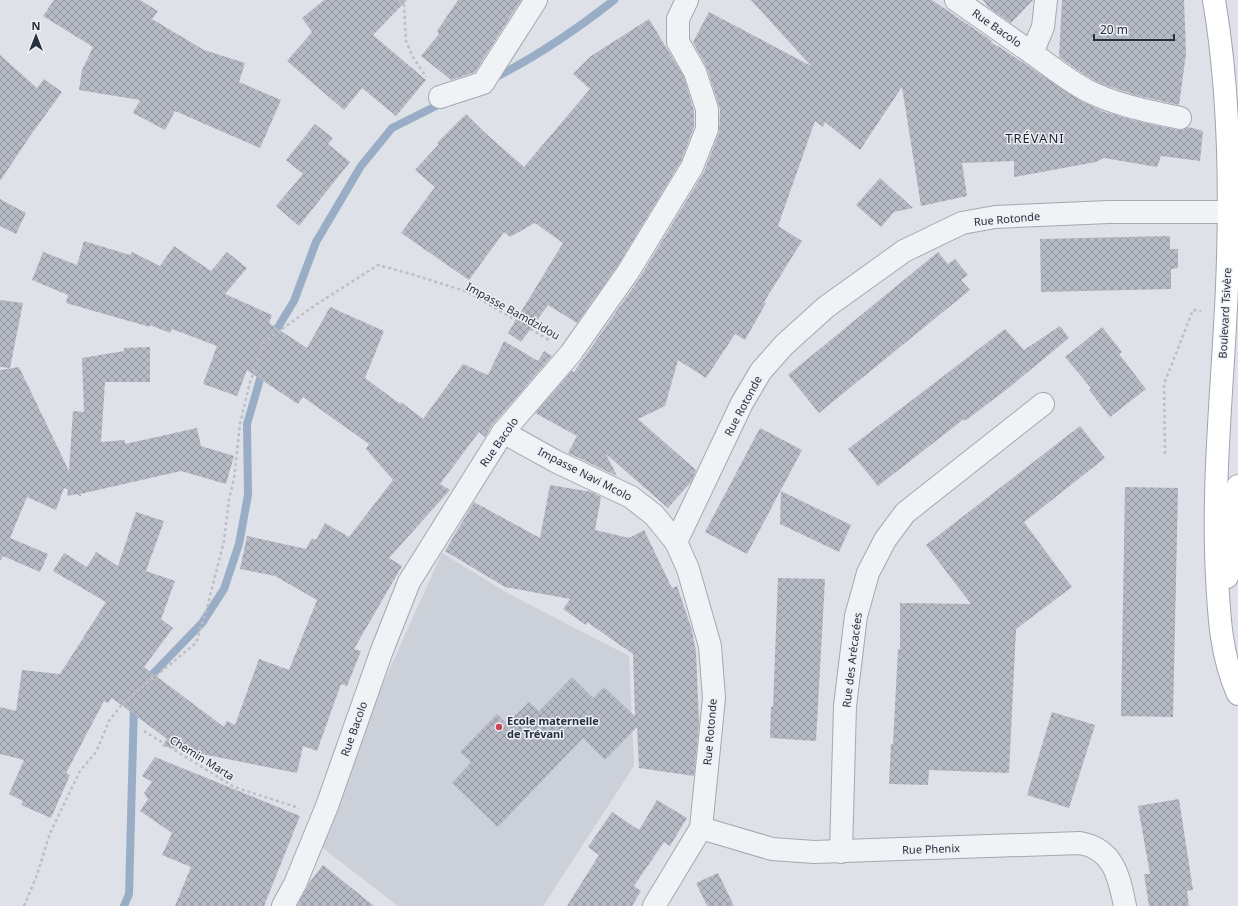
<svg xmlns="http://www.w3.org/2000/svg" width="1238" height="906" font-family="'Noto Sans',sans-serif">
<defs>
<pattern id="building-cross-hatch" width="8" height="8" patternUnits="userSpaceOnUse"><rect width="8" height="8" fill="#b5bac4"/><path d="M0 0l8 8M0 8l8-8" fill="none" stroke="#9398a0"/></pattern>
</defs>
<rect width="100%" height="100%" fill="#dee1e7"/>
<path fill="#ccd0d9" d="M 442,553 L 511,595 L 629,656 L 634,766 L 543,906 L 398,906 L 319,845 L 381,688 Z"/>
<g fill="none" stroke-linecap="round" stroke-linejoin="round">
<g stroke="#99aec6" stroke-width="8">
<path d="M 492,79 C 536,57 576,30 614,0"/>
<path d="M 272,337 L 294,301 L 316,242 L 361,166 L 392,128 L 444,102"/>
<path d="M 146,681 L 202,623 L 224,589 L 239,544 L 248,495 L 247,424 L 263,369"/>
<path d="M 124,906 L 129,894 L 134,704"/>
</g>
</g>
<g fill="url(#building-cross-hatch)">
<path d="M 54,0 L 140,0 L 158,11 L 152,19 L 204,50 L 245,63 L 239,82 L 281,100 L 260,148 L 175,111 L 165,130 L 133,113 L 140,100 L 79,90 L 82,70 L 93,47 L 43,16 Z"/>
<path d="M 324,0 L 407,0 L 373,35 L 426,80 L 396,116 L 362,88 L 344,110 L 287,61 L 312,32 L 302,18 Z"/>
<path d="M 458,0 L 521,0 L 475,72 L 451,80 L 421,56 L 439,34 L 437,31 Z"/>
<path d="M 751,0 L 932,0 L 992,41 L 990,42 L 1001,48 L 1081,101 L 1104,112 L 1141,122 L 1177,130 L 1183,130 L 1188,127 L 1203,131 L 1200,161 L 1161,156 L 1157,167 L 1104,158 L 1096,162 L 1014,177 L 1014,161 L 962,163 L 967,196 L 921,206 L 902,87 L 860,150 L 825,122 L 823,127 L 815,121 L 778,226 L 802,241 L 764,302 L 766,303 L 745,340 L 735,334 L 706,378 L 678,360 L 665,406 L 638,419 L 696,470 L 691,482 L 668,508 L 606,454 L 617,476 L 568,453 L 577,436 L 535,413 L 572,371 L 574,372 L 639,279 L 704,172 L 719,133 L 720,109 L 707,68 L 693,42 L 709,12 L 811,66 Z"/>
<path d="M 983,0 L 1033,0 L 1011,23 L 988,7 Z"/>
<path d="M 1062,0 L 1184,0 L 1186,54 L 1179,105 L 1135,95 L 1102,84 L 1085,75 L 1059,57 Z"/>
<path d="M 649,19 L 684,77 L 694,111 L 694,127 L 681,161 L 618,265 L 577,323 L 548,305 L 521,342 L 508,333 L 563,243 L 535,223 L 510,237 L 504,232 L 469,280 L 401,233 L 435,187 L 415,170 L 439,144 L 437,143 L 466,114 L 484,132 L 524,167 L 590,89 L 573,74 L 591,56 Z"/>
<path d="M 0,55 L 37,88 L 44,79 L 62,92 L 30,136 L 0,181 Z"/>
<path d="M 315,124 L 333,138 L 328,144 L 350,162 L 299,226 L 276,206 L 303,174 L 286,160 Z"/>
<path d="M 880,178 L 913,208 L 894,212 L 881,227 L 856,205 Z"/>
<path d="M 0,199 L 26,213 L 16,234 L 0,226 Z"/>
<path d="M 1170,236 L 1170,249 L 1178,249 L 1178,268 L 1171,269 L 1171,289 L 1041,292 L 1040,239 Z"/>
<path d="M 84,241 L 130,255 L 132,252 L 160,266 L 174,246 L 211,271 L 227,252 L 247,268 L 225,294 L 272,315 L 269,323 L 307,348 L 330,307 L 384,331 L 365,378 L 400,404 L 401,402 L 423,419 L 463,364 L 488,375 L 504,341 L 538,361 L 544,351 L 552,356 L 493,424 L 485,437 L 479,432 L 440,484 L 450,490 L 389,558 L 402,566 L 354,649 L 361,651 L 347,686 L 341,684 L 317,751 L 303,746 L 297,773 L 162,746 L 167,739 L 112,698 L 108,703 L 104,701 L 66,773 L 70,775 L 51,818 L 21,805 L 23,801 L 9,794 L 24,760 L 0,754 L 0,707 L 16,711 L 22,670 L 60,674 L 106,602 L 53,571 L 64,553 L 87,567 L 96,552 L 118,566 L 136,512 L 164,521 L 146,571 L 175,581 L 161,619 L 173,628 L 144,667 L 224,727 L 227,721 L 235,725 L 259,659 L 289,670 L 317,600 L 275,576 L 240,569 L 247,536 L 306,549 L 312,538 L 316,540 L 325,523 L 349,537 L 393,480 L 366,449 L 369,444 L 303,397 L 298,404 L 247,370 L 237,396 L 203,384 L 217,346 L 172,329 L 170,333 L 150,325 L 150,327 L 66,303 L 68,295 L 32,280 L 43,252 L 77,265 Z"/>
<path d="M 938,252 L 948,264 L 955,259 L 968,275 L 961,280 L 970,290 L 819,413 L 788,375 Z"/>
<path d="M 0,300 L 23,303 L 10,368 L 0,367 Z"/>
<path d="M 1060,326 L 1069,338 L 1011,386 L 965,421 L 964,419 L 878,486 L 848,449 L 1005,329 L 1024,350 Z"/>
<path d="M 1102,327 L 1122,352 L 1119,354 L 1146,389 L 1110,417 L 1089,390 L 1091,388 L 1065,357 Z"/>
<path d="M 150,347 L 150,382 L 105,382 L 101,442 L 125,440 L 125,444 L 197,428 L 201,446 L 234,456 L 226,484 L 181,471 L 80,494 L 82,497 L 77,494 L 67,496 L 68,490 L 64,488 L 56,510 L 27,497 L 10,538 L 48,554 L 40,572 L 3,556 L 0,561 L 0,370 L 19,367 L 69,471 L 73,411 L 84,412 L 82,358 L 124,351 L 124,348 Z"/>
<path d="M 1080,426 L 1105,458 L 1024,522 L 1072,587 L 1016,629 L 1009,773 L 929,770 L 928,785 L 889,784 L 891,744 L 893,744 L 898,649 L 900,649 L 900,603 L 971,604 L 926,545 Z"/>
<path d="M 760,428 L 802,450 L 747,554 L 705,532 Z"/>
<path d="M 550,485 L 592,492 L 601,497 L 595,530 L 629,538 L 644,530 L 672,588 L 677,586 L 692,630 L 696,652 L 699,723 L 694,776 L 639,768 L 637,727 L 605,760 L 583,738 L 498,827 L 452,783 L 471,762 L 460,752 L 497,714 L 507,724 L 529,702 L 539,711 L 572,677 L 593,698 L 604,687 L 635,716 L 633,654 L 587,622 L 586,625 L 563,609 L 570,599 L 505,587 L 445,551 L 474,502 L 540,538 Z"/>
<path d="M 1125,487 L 1178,488 L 1173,717 L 1121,716 Z"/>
<path d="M 781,491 L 851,525 L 839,552 L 780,524 Z"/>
<path d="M 778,578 L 825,579 L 816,741 L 770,738 L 771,707 L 773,707 Z"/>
<path d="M 1052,712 L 1095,725 L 1069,808 L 1027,795 Z"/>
<path d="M 155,757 L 300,816 L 264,906 L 175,906 L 191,867 L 162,855 L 172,833 L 140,811 L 148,799 L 144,793 L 152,782 L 142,776 Z"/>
<path d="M 1179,799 L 1193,890 L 1187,891 L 1189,906 L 1149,906 L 1144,874 L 1150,874 L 1138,806 Z"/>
<path d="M 657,800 L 687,818 L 670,846 L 664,842 L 634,886 L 641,891 L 632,906 L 567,906 L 599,855 L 588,847 L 612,812 L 639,830 Z"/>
<path d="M 323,865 L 374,906 L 297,906 L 309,883 Z"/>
<path d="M 718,873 L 734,906 L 707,906 L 696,883 Z"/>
</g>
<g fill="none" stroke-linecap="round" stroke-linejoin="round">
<g stroke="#a4a8b1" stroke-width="24">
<g id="minor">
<path d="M 956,0 L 1032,53 L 1043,27 L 1046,0"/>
<path d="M 1032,53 C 1050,66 1066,79 1086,90 C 1115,105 1148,111 1180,118"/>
<path d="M 440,97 L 483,83 L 536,0"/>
<path d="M 503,432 L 555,461 L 631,497 L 654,515 L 676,542 L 688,569 L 710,646 L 714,698 L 701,828 L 654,906"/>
<path d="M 676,542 L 742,403 L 761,371 L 784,345 L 826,307 L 904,251 L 962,223 L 995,217 L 1109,212 L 1230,212"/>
<path d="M 701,828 L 772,849 L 814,852 L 1080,843 C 1114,849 1119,877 1125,906"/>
<path d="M 841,852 L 845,706 L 856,616 L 868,573 L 885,540 L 905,513 L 1043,404"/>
<path d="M 283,906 L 295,884 L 327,806 L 381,653 L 409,582 L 503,432 L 571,353 L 628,272 L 692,167 L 707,129 L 707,109 L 695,72 L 678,42 L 678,19 L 687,0"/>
</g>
</g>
<g stroke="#9ea5b2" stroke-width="24">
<g id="major">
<path d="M 1214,0 C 1230,94 1231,191 1227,287 C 1223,383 1212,480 1217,577 C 1219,617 1221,656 1238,694"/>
<path d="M 1227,577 L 1238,486"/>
</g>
</g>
<g stroke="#bcbfc6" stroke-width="2.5" stroke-dasharray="3 3" stroke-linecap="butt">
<path d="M 399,0 L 404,5 L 406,41 L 413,57 L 426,77"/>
<path d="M 1165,454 L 1164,384 L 1193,310 L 1201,311"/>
<path d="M 144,731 L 234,787 L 299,808"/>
<path d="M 24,906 L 37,875 L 50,833 L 80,771 L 96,752 L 109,721 L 123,703 L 196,643 L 207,608 L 224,541 L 229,499 L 234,479 L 240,424 L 250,382 L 264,342 L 317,304 L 378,265 L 411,274 L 468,292 L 549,340"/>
</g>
<use href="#minor" stroke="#f0f2f6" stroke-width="22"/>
<use href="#major" stroke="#fff" stroke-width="22"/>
</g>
<circle fill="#ca4556" stroke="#edf0f5" stroke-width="1.5" cx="499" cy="727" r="4"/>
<g text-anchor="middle" stroke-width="3" stroke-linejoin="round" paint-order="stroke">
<g font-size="11" fill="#282f3d" stroke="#edf0f5">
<text transform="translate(997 28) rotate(35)" y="4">Rue Bacolo</text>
<text transform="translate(1007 219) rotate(-5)" y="4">Rue Rotonde</text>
<text transform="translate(513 311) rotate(29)" y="4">Impasse Bamdzidou</text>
<text transform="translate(1225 313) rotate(-87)" y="4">Boulevard Tsivère</text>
<text transform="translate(743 406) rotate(-62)" y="4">Rue Rotonde</text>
<text transform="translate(499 442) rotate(-55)" y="4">Rue Bacolo</text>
<text transform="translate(585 474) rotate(27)" y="4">Impasse Navi Mcolo</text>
<text transform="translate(852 660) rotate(-83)" y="4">Rue des Arécacées</text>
<text transform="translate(354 729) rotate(-70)" y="4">Rue Bacolo</text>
<text transform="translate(710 732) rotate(-85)" y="4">Rue Rotonde</text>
<text transform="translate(202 758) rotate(32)" y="4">Chemin Marta</text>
<text transform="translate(931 849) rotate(-2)" y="4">Rue Phenix</text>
</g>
<g font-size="11" font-weight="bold" fill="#282f3d" stroke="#edf0f5" text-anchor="start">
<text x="507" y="725">Ecole maternelle<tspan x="507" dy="13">de Trévani</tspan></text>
</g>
<g font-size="13" letter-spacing="1" fill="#1a202e" stroke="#edf0f5">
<text x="1035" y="143">TRÉVANI</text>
</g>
</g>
<g transform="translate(36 36)" stroke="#edf0f5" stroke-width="3" paint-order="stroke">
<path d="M0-3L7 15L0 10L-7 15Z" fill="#282f3d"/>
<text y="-6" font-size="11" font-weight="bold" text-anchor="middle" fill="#282f3d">N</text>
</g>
<path d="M1094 34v6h80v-6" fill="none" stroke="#282f3d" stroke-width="2"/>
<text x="1100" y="34" font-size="12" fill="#282f3d" stroke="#edf0f5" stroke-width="3" paint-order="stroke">20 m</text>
</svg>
